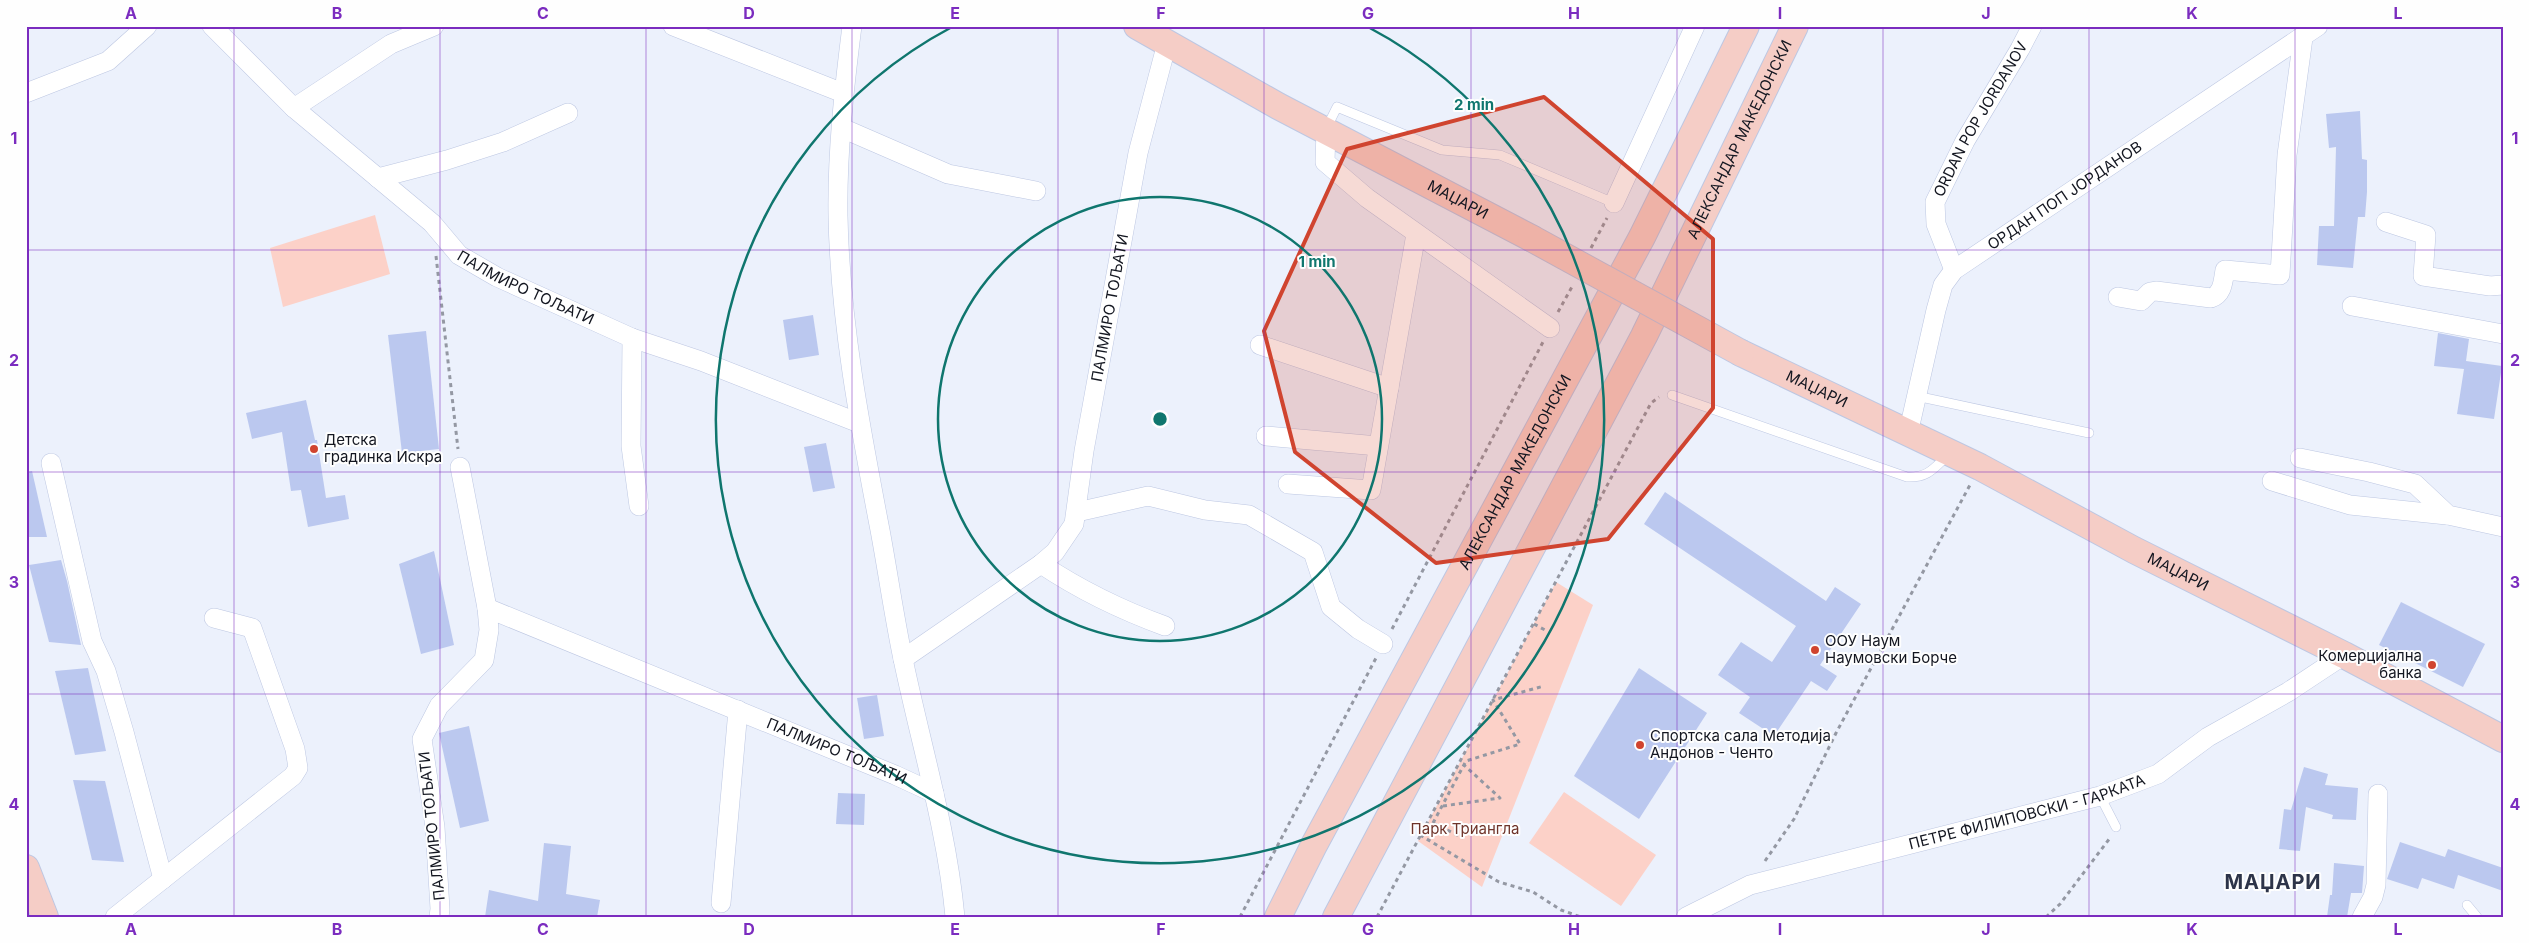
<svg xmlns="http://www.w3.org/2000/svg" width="2529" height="943" font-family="Inter,sans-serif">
<rect width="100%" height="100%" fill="#ecf1fc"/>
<g fill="#fcd1c8">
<path d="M 375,215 L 390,274 L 283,307 L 270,248 Z"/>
<path d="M 1556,582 L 1593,605 L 1482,887 L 1418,841 Z"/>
<path d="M 1564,792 L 1656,855 L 1621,906 L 1529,843 Z"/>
</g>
<g fill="#bbc8ef">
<path d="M 2360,111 L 2362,159 L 2367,160 L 2367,192 L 2365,217 L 2358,217 L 2353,268 L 2317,265 L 2319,226 L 2334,226 L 2336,147 L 2329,148 L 2326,114 Z"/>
<path d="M 813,315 L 819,355 L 789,360 L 783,320 Z"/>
<path d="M 426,331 L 439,449 L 402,453 L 388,335 Z"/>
<path d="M 2438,333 L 2469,339 L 2466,361 L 2502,366 L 2494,419 L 2457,414 L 2464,369 L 2434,366 Z"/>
<path d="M 306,400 L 315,440 L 317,440 L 326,498 L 345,495 L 349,519 L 308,527 L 301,490 L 291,491 L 282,432 L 252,439 L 246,413 Z"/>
<path d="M 826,443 L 835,488 L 813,492 L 804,447 Z"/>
<path d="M 32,471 L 47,537 L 26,537 L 26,472 Z"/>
<path d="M 1665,492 L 1826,601 L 1835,587 L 1861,604 L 1820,665 L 1837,676 L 1827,691 L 1811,681 L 1774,736 L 1739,713 L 1750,697 L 1718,675 L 1741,642 L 1772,662 L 1796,626 L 1644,524 Z"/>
<path d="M 434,551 L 454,645 L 421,654 L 399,564 Z"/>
<path d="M 61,560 L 67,581 L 81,645 L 49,642 L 29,565 Z"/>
<path d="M 2401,602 L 2485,644 L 2463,687 L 2379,645 Z"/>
<path d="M 88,668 L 106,751 L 75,755 L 55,671 Z"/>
<path d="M 1639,668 L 1707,713 L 1639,819 L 1574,776 Z"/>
<path d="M 877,695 L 884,736 L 864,739 L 857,698 Z"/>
<path d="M 469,726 L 489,821 L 460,828 L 439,733 Z"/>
<path d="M 2304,767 L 2328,774 L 2325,785 L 2358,788 L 2356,820 L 2332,819 L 2333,815 L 2306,807 L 2300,851 L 2279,849 L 2284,809 L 2291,810 Z"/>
<path d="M 73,780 L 105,781 L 124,862 L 92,860 Z"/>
<path d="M 838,793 L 865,794 L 864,825 L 836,824 Z"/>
<path d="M 2400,842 L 2445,857 L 2448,849 L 2503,868 L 2503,891 L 2458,875 L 2454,889 L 2422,878 L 2418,889 L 2387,879 Z"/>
<path d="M 544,843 L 571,846 L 566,894 L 600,900 L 597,917 L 485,917 L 489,890 L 538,901 Z"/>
<path d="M 2334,863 L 2364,866 L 2362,893 L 2351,893 L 2347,917 L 2327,917 L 2330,895 L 2332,895 Z"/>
</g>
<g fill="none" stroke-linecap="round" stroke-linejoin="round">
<g stroke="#bdc7e2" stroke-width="10">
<g id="lane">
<path d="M 1326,129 L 1337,107 L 1442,150 L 1500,155 L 1614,203"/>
<path d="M 1672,395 L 1907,477 C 1928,478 1934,468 1948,455"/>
<path d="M 1916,396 L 2089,433"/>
<path d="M 2100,796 L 2116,827"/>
<path d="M 2467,905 L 2477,917"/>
</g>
</g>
<g stroke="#bdc7e2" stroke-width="20">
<g id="street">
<path id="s1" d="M 212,26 L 294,108 L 432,223 L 459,255 L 497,277 L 632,338 L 701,361 L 859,423"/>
<path d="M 673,26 L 843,93"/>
<path d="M 852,26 C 844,89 837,153 838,216 C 840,322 860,426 880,530 C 888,573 894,616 903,659 C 921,745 947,830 955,917"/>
<path d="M 26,93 L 108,61 L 147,26"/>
<path d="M 294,108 L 391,44 L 434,26"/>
<path d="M 842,128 L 948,174 L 1036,191"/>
<path d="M 1326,129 L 1325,162 L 1367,198 L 1550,328"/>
<path d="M 378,178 L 447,160 L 503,142 L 568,113"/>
<path d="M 1614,203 L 1695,26"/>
<path d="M 2386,222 L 2426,235 L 2423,276 L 2490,286 L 2503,285"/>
<path id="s2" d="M 1954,270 L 1936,224 L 1935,202 L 1965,141 L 2020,49 L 2032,26"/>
<path d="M 2118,297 L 2141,301 L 2150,292 L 2156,291 L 2211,298 C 2223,294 2223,281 2225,270 L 2280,275 L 2287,155 L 2303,38"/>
<path d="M 2352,306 L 2503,334"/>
<path d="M 632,338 L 631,446 L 639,506"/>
<path d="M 1260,345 L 1389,388"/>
<path id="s3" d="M 1908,434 L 1936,310 L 1943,285 L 1954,270 L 2318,26"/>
<path d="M 1266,436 L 1378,446"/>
<path d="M 2300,458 L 2369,472 L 2415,484 L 2448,515 L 2503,527"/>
<path d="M 51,463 L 92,641 L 106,671 L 124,732 L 163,879"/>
<path d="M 460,467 L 487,608"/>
<path d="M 2272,481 L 2350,505 L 2447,515"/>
<path d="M 1288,484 L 1371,490 L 1416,234"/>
<path d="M 1077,512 L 1148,496 L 1205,510 L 1249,515 L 1313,552 L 1331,607 L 1358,629 L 1383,644"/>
<path d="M 1041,564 C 1080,590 1121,610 1165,626"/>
<path id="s4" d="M 903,659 L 1041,564 L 1055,552 L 1074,524 L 1084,451 L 1138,153 L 1167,43"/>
<path d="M 721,903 L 738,710"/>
<path d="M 115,917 L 293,776 L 298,768 L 295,749 L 252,628 L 214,618"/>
<path id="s5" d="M 439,917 L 440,909 L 435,827 L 422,739 L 439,706 L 484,660 L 489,630 L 487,608 L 895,775 L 934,793"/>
<path id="s6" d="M 1686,917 L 1750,885 L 2100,796 L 2158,774 L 2208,737 L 2288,692 L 2344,655"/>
<path d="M 2362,917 L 2373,897 L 2376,885 L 2378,794"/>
</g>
</g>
<g stroke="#bdc7e2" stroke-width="28">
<g id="secondary">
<path id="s7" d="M 1137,26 L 1278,106 L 1531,238"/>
<path id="s8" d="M 1741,353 L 1980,467 L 2134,550 L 2344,655 L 2503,739"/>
<path d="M 26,868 L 45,917"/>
<path id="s9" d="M 1278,917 L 1314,845 L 1642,237 L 1746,26"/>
<path id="s10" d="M 1336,917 L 1644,336 L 1795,26"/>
</g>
</g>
<g stroke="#9498a3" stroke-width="3" stroke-dasharray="4 4" stroke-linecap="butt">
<path d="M 1591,248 L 1607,218"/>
<path d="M 436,256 L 458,449"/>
<path d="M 1558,312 L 1573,285"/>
<path d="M 1534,624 L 1545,630"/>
<path d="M 1392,629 L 1543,342"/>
<path d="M 1443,806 L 1500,798 L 1464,765"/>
<path d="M 1433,823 L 1466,761 L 1520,744 L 1493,700 L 1544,686"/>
<path d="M 1433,823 L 1463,838"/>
<path d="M 1420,835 L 1499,882 L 1533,892 L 1561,910 L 1581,917"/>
<path d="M 1765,861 L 1794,819 L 1836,733 L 1970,485"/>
<path d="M 1240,917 L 1376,658"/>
<path d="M 1377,917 L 1651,403 L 1659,397"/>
<path d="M 2046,917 L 2060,904 L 2110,838"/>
</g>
<use href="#lane" stroke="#fff" stroke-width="9"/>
<use href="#street" stroke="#fff" stroke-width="19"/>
<use href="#secondary" stroke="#f5cdc6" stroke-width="26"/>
<g stroke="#bdc7e2" stroke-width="28" stroke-linecap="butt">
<path id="secondary-bridge" d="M 1531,238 L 1741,353"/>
</g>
<use href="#secondary-bridge" stroke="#f5cdc6" stroke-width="26"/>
</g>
<path fill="#d0442f" fill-opacity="0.2" stroke="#d0442f" stroke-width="4" stroke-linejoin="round" d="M 1544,97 L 1713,239 L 1713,408 L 1608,539 L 1436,563 L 1295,452 L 1264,331 L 1347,149 Z"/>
<path fill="none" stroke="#7b2cbf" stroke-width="1" stroke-opacity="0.55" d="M 234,26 L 234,917M 440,26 L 440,917M 646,26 L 646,917M 852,26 L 852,917M 1058,26 L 1058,917M 1264,26 L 1264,917M 1471,26 L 1471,917M 1677,26 L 1677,917M 1883,26 L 1883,917M 2089,26 L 2089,917M 2295,26 L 2295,917M 26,250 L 2503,250M 26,472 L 2503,472M 26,694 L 2503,694"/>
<g fill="none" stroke="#0f766e" stroke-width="2.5">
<circle cx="1160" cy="419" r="222"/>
<path d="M1368 27A444 444 0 1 1 952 27"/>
</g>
<g fill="#d0442f" stroke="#fefefe" stroke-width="2">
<circle cx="314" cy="449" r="5"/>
<circle cx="1815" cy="650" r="5"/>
<circle cx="2432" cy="665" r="5"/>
<circle cx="1640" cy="745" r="5"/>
</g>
<g text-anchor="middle" stroke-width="4" stroke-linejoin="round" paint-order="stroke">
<g font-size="15" fill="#131620" stroke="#fefefe">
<text dy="5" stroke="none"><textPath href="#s2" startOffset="166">ORDAN POP JORDANOV</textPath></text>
<text dy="5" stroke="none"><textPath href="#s10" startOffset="876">АЛЕКСАНДАР МАКЕДОНСКИ</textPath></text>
<text dy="5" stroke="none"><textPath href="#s3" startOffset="305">ОРДАН ПОП ЈОРДАНОВ</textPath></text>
<text dy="5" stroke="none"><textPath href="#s7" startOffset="365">МАЏАРИ</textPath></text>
<text dy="5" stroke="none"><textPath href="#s1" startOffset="412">ПАЛМИРО ТОЉАТИ</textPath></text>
<text dy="5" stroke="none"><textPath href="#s4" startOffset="439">ПАЛМИРО ТОЉАТИ</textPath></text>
<text dy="5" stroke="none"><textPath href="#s8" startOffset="84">МАЏАРИ</textPath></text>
<text dy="5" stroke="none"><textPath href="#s9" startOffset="504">АЛЕКСАНДАР МАКЕДОНСКИ</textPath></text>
<text dy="5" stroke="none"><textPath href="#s8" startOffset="489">МАЏАРИ</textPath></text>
<text dy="5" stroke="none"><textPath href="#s5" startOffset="711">ПАЛМИРО ТОЉАТИ</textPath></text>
<text dy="5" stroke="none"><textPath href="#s6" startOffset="358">ПЕТРЕ ФИЛИПОВСКИ - ГАРКАТА</textPath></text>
<text transform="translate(432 826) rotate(-96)" y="5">ПАЛМИРО ТОЉАТИ</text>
</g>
<g font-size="15" fill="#131620" stroke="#fefefe" text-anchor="start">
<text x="324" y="445">Детска<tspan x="324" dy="17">градинка Искра</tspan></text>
<text x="1825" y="646">ООУ Наум<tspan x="1825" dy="17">Наумовски Борче</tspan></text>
<text x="2422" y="661" text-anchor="end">Комерцијална<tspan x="2422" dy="17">банка</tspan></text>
<text x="1650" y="741">Спортска сала Методија<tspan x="1650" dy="17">Андонов - Ченто</tspan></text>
</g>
<g font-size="15" fill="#6f342a" stroke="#fefefe">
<text x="1465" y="834">Парк Триангла</text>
</g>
<g font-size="20" font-weight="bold" letter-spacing="1" fill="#2d3449" stroke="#fefefe">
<text x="2273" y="889">МАЏАРИ</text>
</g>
</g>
<circle cx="1160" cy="419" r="8" fill="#0f766e" stroke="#fefefe" stroke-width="2.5"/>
<g font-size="15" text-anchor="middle" font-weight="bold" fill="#0f766e" stroke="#fefefe" stroke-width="4" stroke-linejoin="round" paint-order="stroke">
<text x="1474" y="110">2 min</text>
<text x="1317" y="267">1 min</text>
</g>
<rect width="2529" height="943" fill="none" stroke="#fefefe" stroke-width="55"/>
<rect x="28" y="28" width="2474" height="888" fill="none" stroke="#7b2cbf" stroke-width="2"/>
<g font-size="16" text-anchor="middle" font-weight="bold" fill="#7b2cbf">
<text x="131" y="19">A</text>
<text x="337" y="19">B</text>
<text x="543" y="19">C</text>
<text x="749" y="19">D</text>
<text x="955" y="19">E</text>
<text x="1161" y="19">F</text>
<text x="1368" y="19">G</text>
<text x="1574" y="19">H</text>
<text x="1780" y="19">I</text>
<text x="1986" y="19">J</text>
<text x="2192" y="19">K</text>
<text x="2398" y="19">L</text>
<text x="14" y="144">1</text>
<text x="2515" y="144">1</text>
<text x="14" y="366">2</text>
<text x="2515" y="366">2</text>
<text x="14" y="588">3</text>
<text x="2515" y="588">3</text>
<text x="14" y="810">4</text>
<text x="2515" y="810">4</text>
<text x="131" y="935">A</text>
<text x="337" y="935">B</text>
<text x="543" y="935">C</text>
<text x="749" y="935">D</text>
<text x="955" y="935">E</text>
<text x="1161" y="935">F</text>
<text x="1368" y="935">G</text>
<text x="1574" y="935">H</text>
<text x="1780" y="935">I</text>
<text x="1986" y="935">J</text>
<text x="2192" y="935">K</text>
<text x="2398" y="935">L</text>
</g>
</svg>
